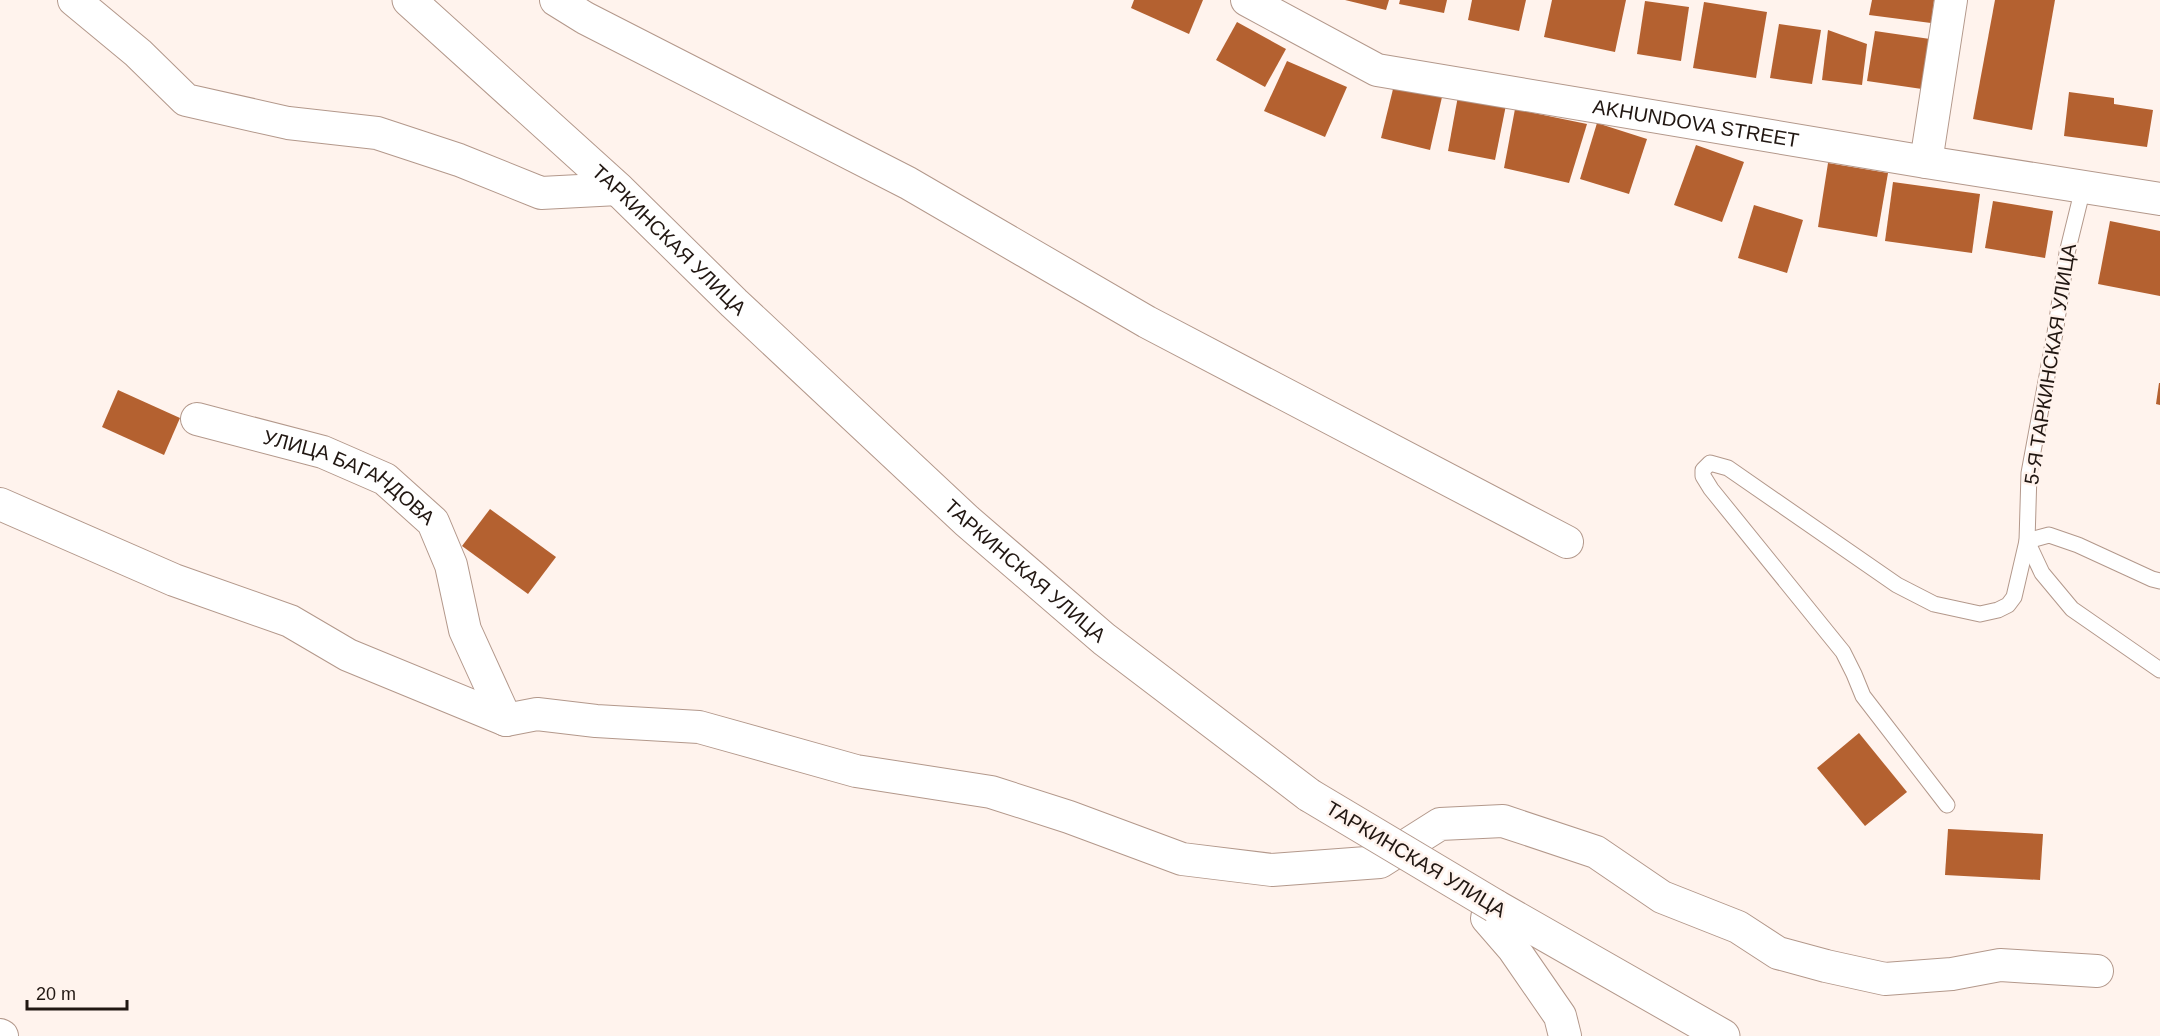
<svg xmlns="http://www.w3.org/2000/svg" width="2160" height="1036" font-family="Helvetica,sans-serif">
<rect width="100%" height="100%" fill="#fff3ed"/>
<g fill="#b46130">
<path d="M 1134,0 L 1203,0 L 1189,34 L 1131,8 Z"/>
<path d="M 1345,0 L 1389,0 L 1386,10 Z"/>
<path d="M 1400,0 L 1447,0 L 1444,13 L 1399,4 Z"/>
<path d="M 1472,0 L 1526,0 L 1519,31 L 1468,20 Z"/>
<path d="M 1552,0 L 1626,0 L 1615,52 L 1544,37 Z"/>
<path d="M 1872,0 L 1934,0 L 1931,23 L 1869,15 Z"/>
<path d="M 1995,0 L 2055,0 L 2032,130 L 1973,119 Z"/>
<path d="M 1645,1 L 1689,7 L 1681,61 L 1637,54 Z"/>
<path d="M 1704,2 L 1767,12 L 1756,78 L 1693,68 Z"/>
<path d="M 1237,22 L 1286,49 L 1265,87 L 1216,60 Z"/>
<path d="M 1779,24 L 1821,30 L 1812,84 L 1770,78 Z"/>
<path d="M 1828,30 L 1867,44 L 1862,85 L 1822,80 Z"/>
<path d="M 1875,31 L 1930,39 L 1922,89 L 1867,81 Z"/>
<path d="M 1287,61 L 1347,87 L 1325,137 L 1264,111 Z"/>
<path d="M 1394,85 L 1442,97 L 1430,150 L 1381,138 Z"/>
<path d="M 2069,92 L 2114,98 L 2114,104 L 2153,110 L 2147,147 L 2064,136 Z"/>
<path d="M 1458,96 L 1506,105 L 1495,160 L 1448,151 Z"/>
<path d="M 1515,109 L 1587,124 L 1569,183 L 1504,168 Z"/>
<path d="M 1597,123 L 1647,139 L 1629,194 L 1580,179 Z"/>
<path d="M 1696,145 L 1744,162 L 1722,222 L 1674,205 Z"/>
<path d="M 1828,163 L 1888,173 L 1877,237 L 1818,227 Z"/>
<path d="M 1893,182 L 1980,194 L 1972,253 L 1885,241 Z"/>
<path d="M 1993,201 L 2053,211 L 2045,258 L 1985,248 Z"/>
<path d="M 1754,205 L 1803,220 L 1787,273 L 1738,258 Z"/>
<path d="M 2110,221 L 2160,231 L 2160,296 L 2098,284 Z"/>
<path d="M 2159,383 L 2160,383 L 2160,405 L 2156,404 Z"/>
<path d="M 118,390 L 180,418 L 164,455 L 102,427 Z"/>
<path d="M 490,509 L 556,557 L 528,594 L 462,546 Z"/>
<path d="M 1859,733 L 1907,792 L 1865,826 L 1817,768 Z"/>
<path d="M 1948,829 L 2043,834 L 2040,880 L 1945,875 Z"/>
</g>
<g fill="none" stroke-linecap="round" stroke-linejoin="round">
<g stroke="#b3988b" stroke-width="17">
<g id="service">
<path d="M 2160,581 L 2152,579 L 2078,545 L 2049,535 L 2027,541 L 2042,573 L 2072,609 L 2160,670"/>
<path d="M 1947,805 L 1863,696 L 1854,674 L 1843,652 L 1711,489 L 1703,476 L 1703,470 L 1710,463 L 1728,468 L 1897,585 L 1934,604 L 1980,614 L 1998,610 L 2008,605 L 2014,597 L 2027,541 L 2029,473 L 2055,333 L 2067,253 L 2083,188"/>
</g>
</g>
<g stroke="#b3988b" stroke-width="34">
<g id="minor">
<path d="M 74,0 L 138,53 L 186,100 L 288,123 L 377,133 L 459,160 L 541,193 L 618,189"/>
<path d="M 556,0 L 585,18 L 908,183 L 1147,322 L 1567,542"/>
<path id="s1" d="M 1247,0 L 1377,70 L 1926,162 L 2160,199"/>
<path d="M 1926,162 L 1951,0"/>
<path id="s2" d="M 197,419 L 323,452 L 385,479 L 433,522 L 451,565 L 465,630 L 506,720"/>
<path d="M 0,504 L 174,580 L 290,621 L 348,655 L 506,720 L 537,714 L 596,721 L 699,727 L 856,771 L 991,792 L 1069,817 L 1182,859 L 1272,870 L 1380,862 L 1440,824 L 1503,821 L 1596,852 L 1662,897 L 1738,927 L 1778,953 L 1826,966 L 1885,979 L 1952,974 L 2000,965 L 2097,971"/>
<path d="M 1495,906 L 1487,918 L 1513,948 L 1560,1016 L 1565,1036"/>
<path d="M 0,1035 L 2,1036"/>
</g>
</g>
<g stroke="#b3988b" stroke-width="35">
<g id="tertiary">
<path id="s3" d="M 409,0 L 618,189 L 734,303 L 967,521 L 1104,639 L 1309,795"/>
<path d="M 1495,906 L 1723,1036"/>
</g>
</g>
<use href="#service" stroke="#fff" stroke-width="15"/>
<use href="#minor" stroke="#fff" stroke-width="32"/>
<use href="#tertiary" stroke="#fff" stroke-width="33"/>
<g stroke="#b3988b" stroke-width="35" stroke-linecap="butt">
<path id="tertiary-bridge" d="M 1309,795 L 1495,906"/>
</g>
<use href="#tertiary-bridge" stroke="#fff" stroke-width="33"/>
</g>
<g text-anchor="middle" stroke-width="5" stroke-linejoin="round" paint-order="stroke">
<g font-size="20" fill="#211712" stroke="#fff3ed">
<text dy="7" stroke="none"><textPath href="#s1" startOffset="471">AKHUNDOVA STREET</textPath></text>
<text dy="7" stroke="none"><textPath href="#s3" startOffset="354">ТАРКИНСКАЯ УЛИЦА</textPath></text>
<text transform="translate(2050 364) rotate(-81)" y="7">5-Я ТАРКИНСКАЯ УЛИЦА</text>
<text dy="7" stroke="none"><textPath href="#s2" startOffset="165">УЛИЦА БАГАНДОВА</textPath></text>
<text dy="7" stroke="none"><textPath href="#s3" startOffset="840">ТАРКИНСКАЯ УЛИЦА</textPath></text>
<text transform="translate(1416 859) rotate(31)" y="7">ТАРКИНСКАЯ УЛИЦА</text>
</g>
</g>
<path d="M27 1000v9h100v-9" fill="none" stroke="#211712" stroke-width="3"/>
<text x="36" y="1000" font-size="18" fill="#211712" stroke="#fff3ed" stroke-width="4.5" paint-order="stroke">20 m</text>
</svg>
